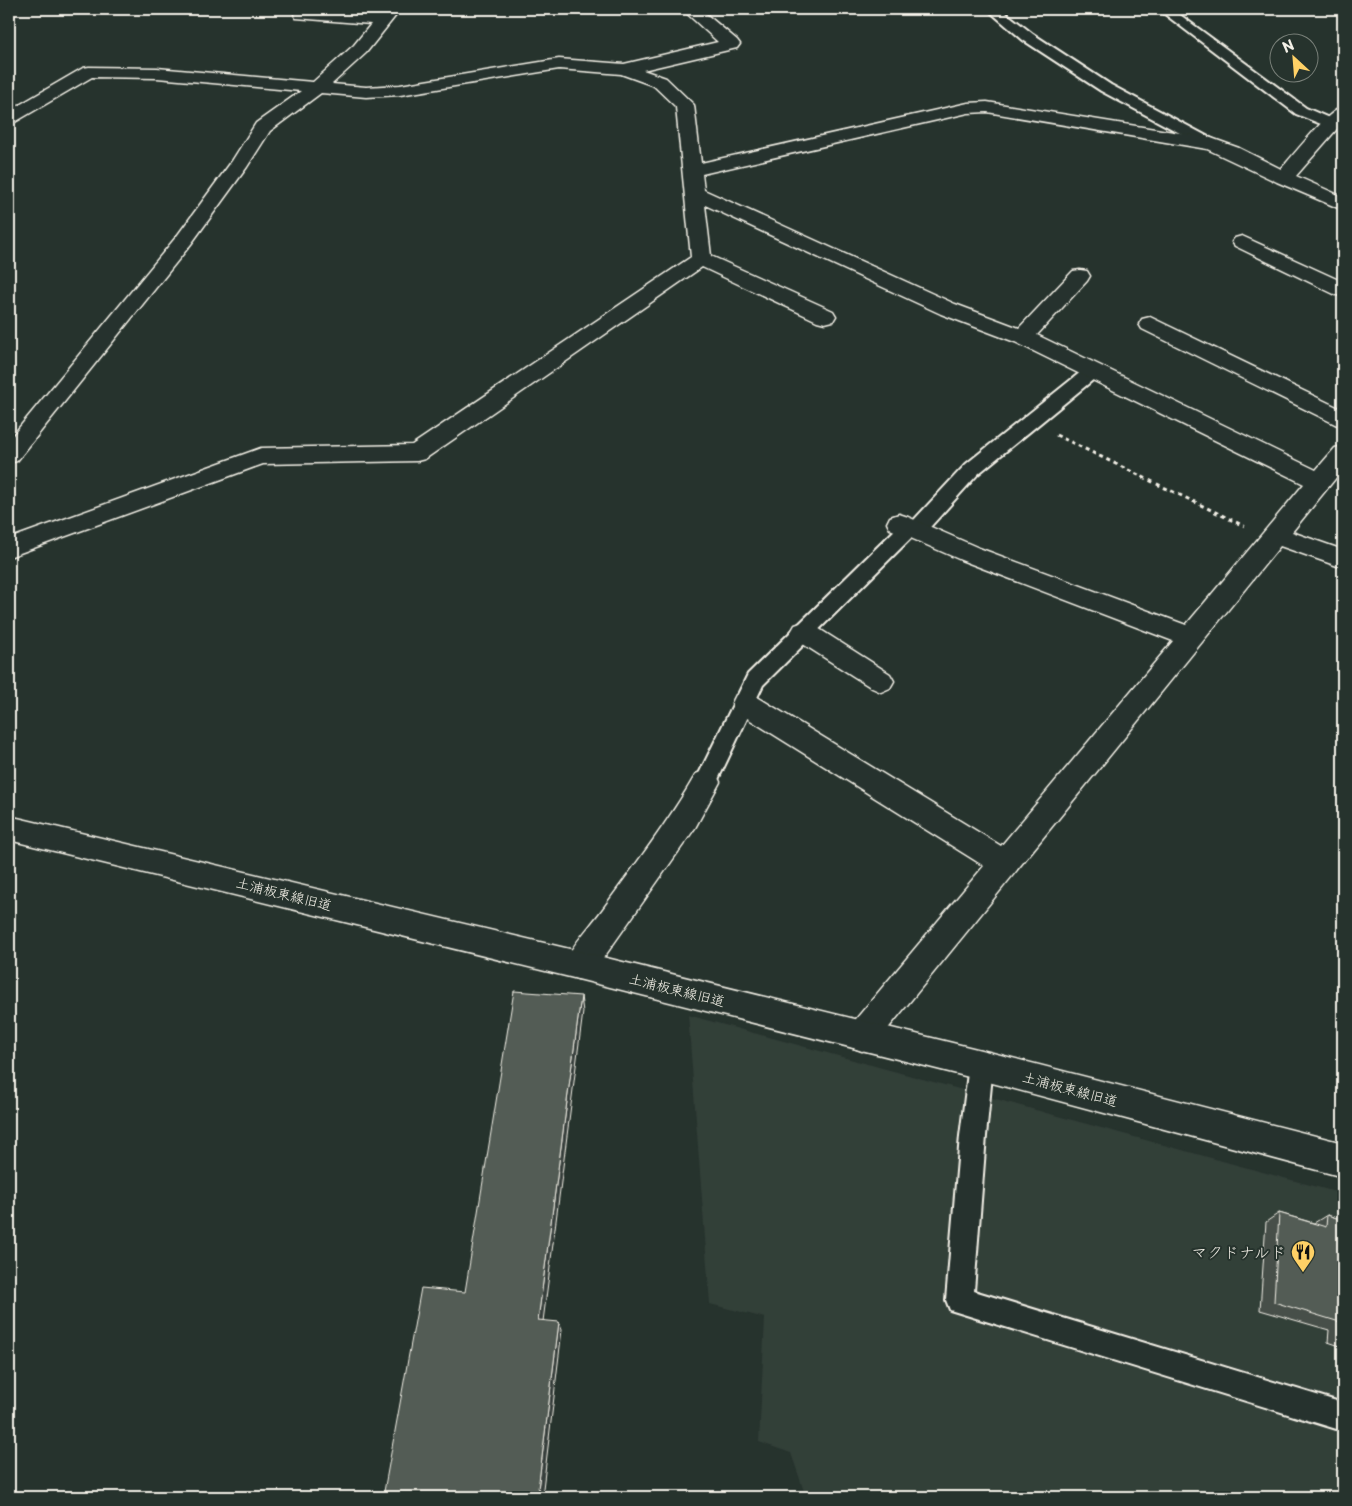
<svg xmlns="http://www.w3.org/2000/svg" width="1352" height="1506" font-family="'Playpen Sans','Klee One',sans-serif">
<rect width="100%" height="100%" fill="#26332d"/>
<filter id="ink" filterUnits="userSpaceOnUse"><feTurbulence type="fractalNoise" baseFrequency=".02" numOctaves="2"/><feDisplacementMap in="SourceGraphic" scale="10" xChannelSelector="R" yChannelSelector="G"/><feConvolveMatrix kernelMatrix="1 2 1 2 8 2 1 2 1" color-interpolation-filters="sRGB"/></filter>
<g filter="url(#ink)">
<path fill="#333f39" d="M 688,1015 L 1343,1194 L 1343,1497 L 806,1497 L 791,1453 L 759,1442 L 765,1318 L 710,1304 Z"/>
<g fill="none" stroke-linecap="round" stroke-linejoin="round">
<g stroke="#f4f1e8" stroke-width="4">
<g id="lane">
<path d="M 987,9 L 1001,9 L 1033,34 L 1111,85 L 1216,141 L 1218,144 L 1216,147 L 1206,147 L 1101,91 L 1023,40 Z"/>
<path d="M 1158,9 L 1172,9 L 1306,108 L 1336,121 L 1338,124 L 1336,127 L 1331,128 L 1296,114 Z"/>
<path d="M 1093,365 L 1099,367 L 1102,371 L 1099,375 L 978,474 L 923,535 L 913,536 L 763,685 L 714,788 L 706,791 L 698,788 L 695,782 L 748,674 L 903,522 L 913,521 L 966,464 L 1087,367 Z"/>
<path d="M 981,1053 L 990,1057 L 993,1065 L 986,1136 L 974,1291 L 1343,1403 L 1343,1431 L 950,1310 L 946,1300 L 960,1136 L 969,1065 L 972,1057 Z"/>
</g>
</g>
<g stroke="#f4f1e8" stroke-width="3">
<g id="street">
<path d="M 302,9 L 379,15 L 384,9 L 401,9 L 366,53 L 332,84 L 366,87 L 400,85 L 559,59 L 624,64 L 718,42 L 682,9 L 700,9 L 737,40 L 740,44 L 737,48 L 643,70 L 666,78 L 694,105 L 701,163 L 968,103 L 987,102 L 1211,138 L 1239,148 L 1281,169 C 1294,155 1328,110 1343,107 L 1343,122 L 1296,176 L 1343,197 L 1343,210 L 1277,182 L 1207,149 L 987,112 L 968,113 L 702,174 L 704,190 L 955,304 L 1019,328 L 1073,271 L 1080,270 L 1087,271 L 1090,276 L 1087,281 L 1037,335 L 1316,470 L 1335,448 L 1343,446 L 1343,469 L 1292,532 L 1343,550 L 1343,568 L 1280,546 L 873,1047 L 862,1051 L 851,1047 L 846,1036 L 851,1025 L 984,866 L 736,711 L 732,703 L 736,695 L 745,692 L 754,695 L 1001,846 L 1173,641 L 961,560 L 890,529 L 887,523 L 890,517 L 899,514 L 908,517 L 979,548 L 1186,625 L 1304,484 L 1015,342 L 941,314 L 705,205 L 711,256 L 833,311 L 836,316 L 833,321 L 825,323 L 817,321 L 702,267 L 425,459 L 417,461 L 263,464 L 9,557 L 9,539 L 261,448 L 412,445 L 691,257 L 676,107 L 654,86 L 621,74 L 559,69 L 400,95 L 366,97 L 321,93 L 270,131 L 247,167 L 191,244 L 17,461 L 9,463 L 9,440 L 177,236 L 232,161 L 256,123 L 301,91 L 157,78 L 92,77 L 15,122 L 9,123 L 9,111 L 83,68 L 89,67 L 157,68 L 313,82 L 354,45 L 371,24 L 296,18 L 294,14 L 296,10 Z"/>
<path d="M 1242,236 L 1343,282 L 1343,296 L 1336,295 L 1235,246 L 1232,242 L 1235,238 Z"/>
<path d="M 1150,317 L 1343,410 L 1343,427 L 1335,424 L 1142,329 L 1139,324 L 1142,319 Z"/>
<path d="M 804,622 L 813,625 L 890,674 L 894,681 L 890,688 L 881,692 L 872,688 L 795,639 L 791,632 L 795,625 Z"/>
<path d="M 706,770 L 716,774 L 720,782 L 695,828 L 607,953 L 589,975 L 578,979 L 567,975 L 563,965 C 572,945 590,927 603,909 C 635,865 669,821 696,774 Z"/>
</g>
</g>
<g stroke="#f4f1e8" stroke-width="3">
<path id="secondary" d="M 9,816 L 578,951 L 981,1050 L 1343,1143 L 1343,1177 L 981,1080 L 578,979 L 9,840 Z"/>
</g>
<path stroke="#f4f1e8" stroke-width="3" stroke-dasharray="4 4" stroke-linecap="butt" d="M 1056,435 L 1244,526"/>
<use href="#lane" fill="#26332d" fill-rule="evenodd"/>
<use href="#street" fill="#26332d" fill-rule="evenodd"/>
<use href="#secondary" fill="#26332d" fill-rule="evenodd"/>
</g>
<g fill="#474f49" stroke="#f4f1e8">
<path d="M 1279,1213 L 1314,1223 L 1327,1215 L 1343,1220 L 1343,1347 L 1328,1342 L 1329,1330 L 1260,1310 L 1266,1222 Z"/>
<path d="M 1240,1495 L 1244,1497 L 1230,1497 Z"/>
</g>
<g fill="#39403c" stroke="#f4f1e8">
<path d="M 581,996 L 583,1012 L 542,1329 L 538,1320 Z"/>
<path d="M 559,1322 L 562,1330 L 542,1497 L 537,1497 Z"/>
</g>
<g fill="#525c55" stroke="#f4f1e8">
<path d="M 514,991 L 581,996 L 538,1320 L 559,1322 L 537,1497 L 383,1497 L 421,1288 L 465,1292 Z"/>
<path d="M 1279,1213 L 1326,1227 L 1327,1215 L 1343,1220 L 1343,1323 L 1274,1302 Z"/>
</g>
</g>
<defs>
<g id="restaurant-pin" transform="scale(1.25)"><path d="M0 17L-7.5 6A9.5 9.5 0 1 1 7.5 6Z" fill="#ffd166" stroke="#26332d"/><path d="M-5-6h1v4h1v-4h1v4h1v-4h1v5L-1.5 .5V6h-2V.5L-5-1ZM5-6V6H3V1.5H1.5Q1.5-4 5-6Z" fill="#111"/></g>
</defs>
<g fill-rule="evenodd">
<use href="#restaurant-pin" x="1303" y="1252"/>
</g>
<g text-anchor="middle" stroke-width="4" stroke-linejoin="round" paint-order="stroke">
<g font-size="14" fill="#f4f1e8" stroke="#26332d">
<text transform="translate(284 894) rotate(14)" y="5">土浦板東線旧道</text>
<text transform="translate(677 990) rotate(14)" y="5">土浦板東線旧道</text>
<text transform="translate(1070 1089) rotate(15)" y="5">土浦板東線旧道</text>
</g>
<g font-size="16" fill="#f4f1e8" stroke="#26332d" text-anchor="end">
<text x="1286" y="1258">マクドナルド</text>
</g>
</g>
<rect width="1352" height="1506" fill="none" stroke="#26332d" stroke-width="30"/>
<rect x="15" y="15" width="1322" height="1476" fill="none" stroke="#f4f1e8" stroke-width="2" filter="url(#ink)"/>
<g transform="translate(1294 58) rotate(334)"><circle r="24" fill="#26332d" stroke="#787f78"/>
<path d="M0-4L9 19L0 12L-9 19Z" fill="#ffd166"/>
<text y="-8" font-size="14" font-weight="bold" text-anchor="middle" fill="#f4f1e8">N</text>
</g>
</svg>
